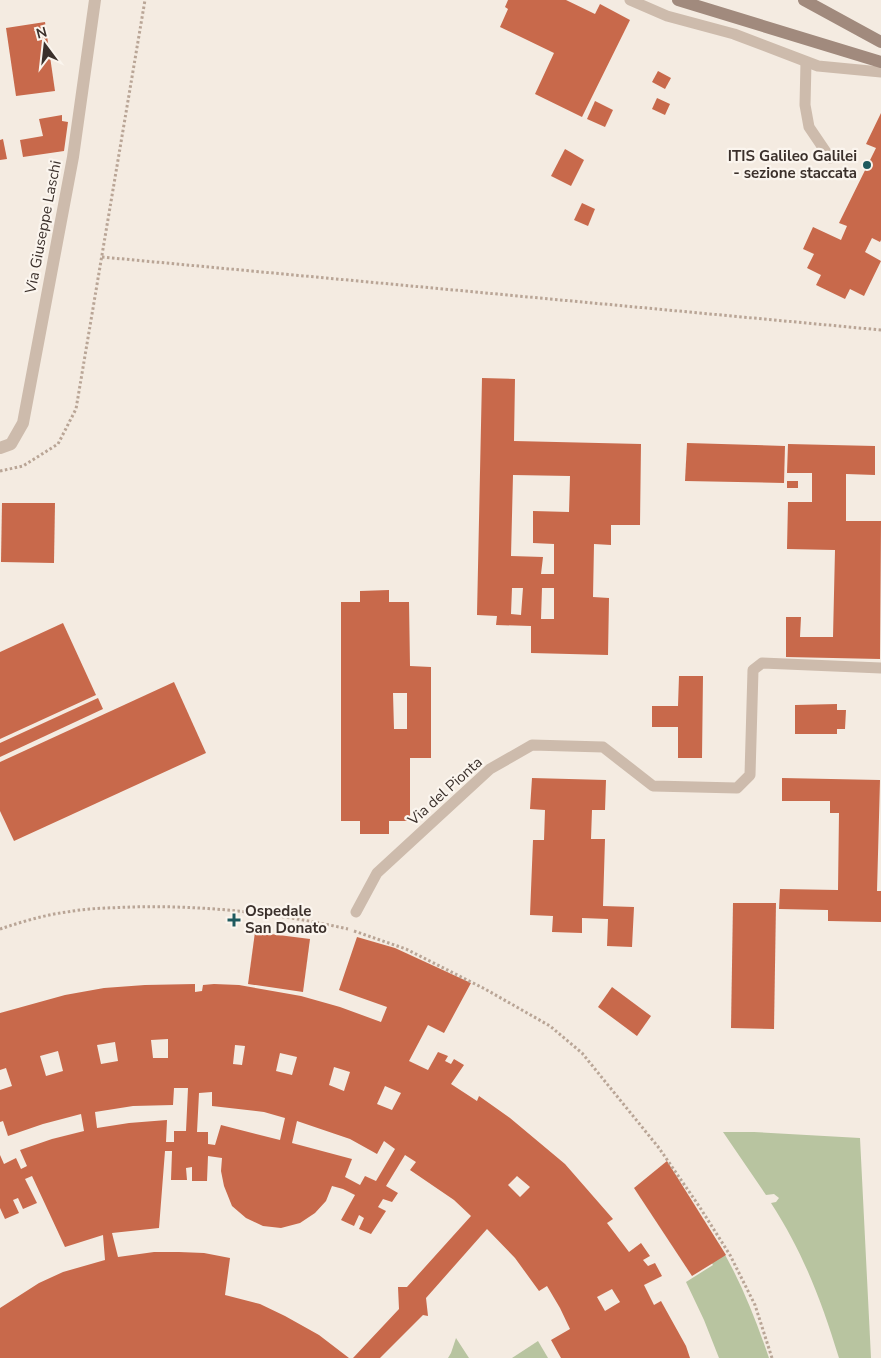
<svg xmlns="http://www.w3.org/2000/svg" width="881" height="1358" font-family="'Nunito Sans',sans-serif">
<rect width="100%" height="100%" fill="#f4ebe1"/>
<g fill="#b8c4a0">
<path d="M 723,1132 L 754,1132 L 860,1138 L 871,1358 L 839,1358 C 821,1300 804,1254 771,1203 L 776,1202 L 779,1198 L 774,1194 L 766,1195 Z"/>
<path d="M 710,1230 C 736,1269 754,1314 769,1358 L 719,1358 L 704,1320 L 686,1282 L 713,1265 L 696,1238 Z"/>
<path d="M 456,1338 L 469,1358 L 448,1358 L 451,1353 Z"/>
<path d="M 538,1341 L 548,1358 L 512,1358 Z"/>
</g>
<g fill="#c8694b" fill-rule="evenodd">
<path d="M 508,0 L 566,0 L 595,14 L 600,4 L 630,20 L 582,117 L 535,94 L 554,53 L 500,27 L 508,9 L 505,7 Z"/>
<path d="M 45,22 L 55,91 L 16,96 L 6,28 Z"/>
<path d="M 658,71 L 671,78 L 665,89 L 652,82 Z"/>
<path d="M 657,98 L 670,104 L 665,115 L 652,109 Z"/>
<path d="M 595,101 L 613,110 L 605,127 L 587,119 Z"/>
<path d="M 881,113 L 881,240 L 880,242 L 872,238 L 865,252 L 881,261 L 864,296 L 850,289 L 845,299 L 816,285 L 821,275 L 807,268 L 814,254 L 803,249 L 813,227 L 841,240 L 847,226 L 839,223 L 876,148 L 866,144 Z"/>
<path d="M 62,115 L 62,121 L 68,122 L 64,151 L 23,157 L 20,140 L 43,136 L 39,119 Z"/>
<path d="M 3,139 L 7,159 L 0,160 L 0,140 Z"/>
<path d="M 565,149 L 584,160 L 571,186 L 551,176 Z"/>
<path d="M 582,203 L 595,209 L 588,226 L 574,220 Z"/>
<path d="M 482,378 L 515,379 L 514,441 L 641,444 L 640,525 L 611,525 L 611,545 L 594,544 L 593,597 L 609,598 L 608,655 L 531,653 L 531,626 L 496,625 L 497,616 L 477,615 ZM 513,475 L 570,476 L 569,512 L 533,511 L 533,543 L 554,544 L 554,574 L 541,574 L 543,557 L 511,556 ZM 512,588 L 523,588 L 521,615 L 511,614 ZM 542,588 L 554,588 L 554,619 L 541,619 Z"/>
<path d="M 687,443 L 785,446 L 784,483 L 685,481 Z"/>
<path d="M 788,444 L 875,446 L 875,475 L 846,474 L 846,521 L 881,521 L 880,659 L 786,657 L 786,617 L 801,617 L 800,637 L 833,637 L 835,550 L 787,549 L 788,502 L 812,502 L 812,473 L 787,473 Z"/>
<rect x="787" y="481" width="11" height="7"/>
<path d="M 2,503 L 55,503 L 54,563 L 1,562 Z"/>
<path d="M 389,590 L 389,602 L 409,602 L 410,666 L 431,667 L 431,758 L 410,758 L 410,821 L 389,821 L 389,834 L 360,834 L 360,821 L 341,821 L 341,602 L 360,602 L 360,591 ZM 393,693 L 407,693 L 407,729 L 394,729 Z"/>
<path d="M 63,623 L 96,695 L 0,739 L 0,652 Z"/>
<path d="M 679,676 L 703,676 L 702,758 L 678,758 L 678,727 L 652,727 L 652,706 L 678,706 Z"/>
<path d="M 174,682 L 206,753 L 14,841 L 0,811 L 0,762 Z"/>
<path d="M 98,698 L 103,709 L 0,757 L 0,743 Z"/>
<path d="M 837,704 L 837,710 L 846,710 L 845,729 L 837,729 L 837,734 L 795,734 L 795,705 Z"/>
<path d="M 532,778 L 606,780 L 605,810 L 592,810 L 591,839 L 605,839 L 603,906 L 634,907 L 632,947 L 607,946 L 608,919 L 582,918 L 582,933 L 552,932 L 553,916 L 530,915 L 533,840 L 544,840 L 545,810 L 530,809 Z"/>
<path d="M 782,778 L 880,780 L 877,891 L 881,891 L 881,922 L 828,921 L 828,910 L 779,909 L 780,889 L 838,890 L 839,813 L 830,813 L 830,801 L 782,801 Z"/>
<path d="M 733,903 L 776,903 L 774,1029 L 731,1028 Z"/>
<path d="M 255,932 L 310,939 L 303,992 L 248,984 Z"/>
<path d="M 357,937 L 395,948 L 471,983 L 444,1033 L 428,1025 L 409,1061 L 428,1070 L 438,1052 L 448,1056 L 445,1061 L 451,1064 L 454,1059 L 464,1065 L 451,1084 L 477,1101 L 479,1096 L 510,1118 L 565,1164 L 613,1219 L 607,1223 L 629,1252 L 641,1243 L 650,1256 L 643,1260 L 648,1266 L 655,1263 L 662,1276 L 644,1285 L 654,1305 L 661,1301 L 686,1346 L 690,1358 L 561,1358 L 551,1340 L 570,1329 L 560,1308 L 547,1286 L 539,1291 L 515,1258 L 487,1229 L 426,1298 L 428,1316 L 423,1315 L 380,1358 L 353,1358 L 399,1309 L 398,1287 L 407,1287 L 471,1216 L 454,1200 L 410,1170 L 416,1162 L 405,1155 L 386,1186 L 398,1193 L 392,1202 L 383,1199 L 378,1207 L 386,1211 L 371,1234 L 359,1229 L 364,1218 L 359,1215 L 354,1226 L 341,1220 L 355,1195 L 343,1189 L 332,1186 L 326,1201 L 315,1213 L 300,1223 L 281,1228 L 263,1226 L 246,1218 L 232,1206 L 224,1186 L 221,1171 L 222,1158 L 208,1156 L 207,1181 L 192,1181 L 192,1167 L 186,1168 L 187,1180 L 171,1180 L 172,1151 L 165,1151 L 159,1228 L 112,1233 L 118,1257 L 154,1252 L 179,1252 L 204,1253 L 230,1258 L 225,1295 L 260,1304 L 285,1316 L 319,1335 L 349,1358 L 0,1358 L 0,1308 L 39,1283 L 63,1272 L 105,1260 L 103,1235 L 65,1247 L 32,1176 L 25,1179 L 37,1203 L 23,1209 L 18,1198 L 13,1200 L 19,1213 L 5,1219 L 0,1208 L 0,1155 L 4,1164 L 16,1158 L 21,1169 L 27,1166 L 20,1150 L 52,1139 L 84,1131 L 81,1114 L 43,1124 L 8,1136 L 3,1121 L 0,1122 L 0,1090 L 12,1086 L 6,1068 L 0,1070 L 0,1013 L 65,995 L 104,988 L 145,985 L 195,984 L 195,992 L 202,991 L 203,985 L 214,984 L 239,985 L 301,996 L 340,1007 L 381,1022 L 387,1007 L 339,990 ZM 168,1039 L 168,1058 L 153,1058 L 151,1040 ZM 115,1042 L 118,1061 L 101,1064 L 97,1045 ZM 235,1045 L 245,1046 L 242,1065 L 233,1064 ZM 58,1051 L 63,1071 L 46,1076 L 40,1056 ZM 280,1053 L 297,1057 L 292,1075 L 276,1071 ZM 334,1067 L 350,1072 L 344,1091 L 329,1085 ZM 385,1086 L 401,1093 L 392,1110 L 377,1104 ZM 174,1088 L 188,1088 L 186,1131 L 174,1131 L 174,1142 L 166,1142 L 167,1120 L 129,1123 L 97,1128 L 95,1112 L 133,1106 L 173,1105 ZM 212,1092 L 212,1106 L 264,1112 L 285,1118 L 280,1140 L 221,1125 L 215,1145 L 208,1144 L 208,1132 L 197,1132 L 199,1093 ZM 297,1121 L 350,1139 L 377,1154 L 384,1141 L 395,1149 L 376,1181 L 365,1176 L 360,1185 L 345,1177 L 352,1159 L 292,1143 ZM 517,1176 L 530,1187 L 520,1197 L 508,1185 ZM 612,1289 L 620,1302 L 605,1311 L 597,1297 Z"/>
<path d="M 612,987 L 651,1016 L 637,1036 L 598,1007 Z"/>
<path d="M 667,1161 L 726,1255 L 692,1276 L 634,1188 Z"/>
</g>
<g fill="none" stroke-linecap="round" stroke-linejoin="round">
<g stroke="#b9a596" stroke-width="3" stroke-dasharray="2.5 2.5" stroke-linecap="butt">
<path d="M 102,257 L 881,330"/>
<path d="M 0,471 L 23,466 L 58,444 L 76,409 L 145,0"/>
<path d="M 0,929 C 21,922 44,915 67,912 C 88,908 110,908 131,907 C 204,905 277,913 348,929"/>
<path d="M 354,931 L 406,949 L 485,989 L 550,1026 L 582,1053 L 659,1148 L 699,1206 L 730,1255 L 755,1305 L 772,1358"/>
</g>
<g stroke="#cdbbac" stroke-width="11">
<path d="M 630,0 L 667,16 L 734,34 L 818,66 L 881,72"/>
<path d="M 806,62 L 805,105 L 809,127 L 830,158"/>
<path d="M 356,912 L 377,873 L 490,769 L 532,745 L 603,747 L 653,786 L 737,788 L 750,775 L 753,670 L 762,663 L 881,668"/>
</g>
<path stroke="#cdbbac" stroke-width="12" d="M 0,448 L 11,444 L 23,423 L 73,157 L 95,0"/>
<g stroke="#a18a7d" stroke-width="12">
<path d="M 678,0 L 881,62"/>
<path d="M 804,0 L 881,42"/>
</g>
</g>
<g fill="#1f5a5e" stroke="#fbf5ee" stroke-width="2">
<circle cx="867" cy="165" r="5"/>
<path d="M231.5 912.5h5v5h5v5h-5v5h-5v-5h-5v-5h5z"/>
</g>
<g text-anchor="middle" stroke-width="4.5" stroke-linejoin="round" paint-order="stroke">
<g font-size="15" font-weight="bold" fill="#3b302b" stroke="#fbf5ee" text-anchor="end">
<text x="857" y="161">ITIS Galileo Galilei<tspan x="857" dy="17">- sezione staccata</tspan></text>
<text x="245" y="916" text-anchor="start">Ospedale<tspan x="245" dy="17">San Donato</tspan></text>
</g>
<g font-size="15" fill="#3b302b" stroke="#fbf5ee">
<text transform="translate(43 227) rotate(-79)" y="5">Via Giuseppe Laschi</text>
<text transform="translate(445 791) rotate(-42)" y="5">Via del Pionta</text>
</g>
</g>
<g transform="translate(45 45) rotate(345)" stroke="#fbf5ee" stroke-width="4" paint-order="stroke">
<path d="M0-4L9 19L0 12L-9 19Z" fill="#3b302b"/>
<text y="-8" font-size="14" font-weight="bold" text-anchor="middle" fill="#3b302b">N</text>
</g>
</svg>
